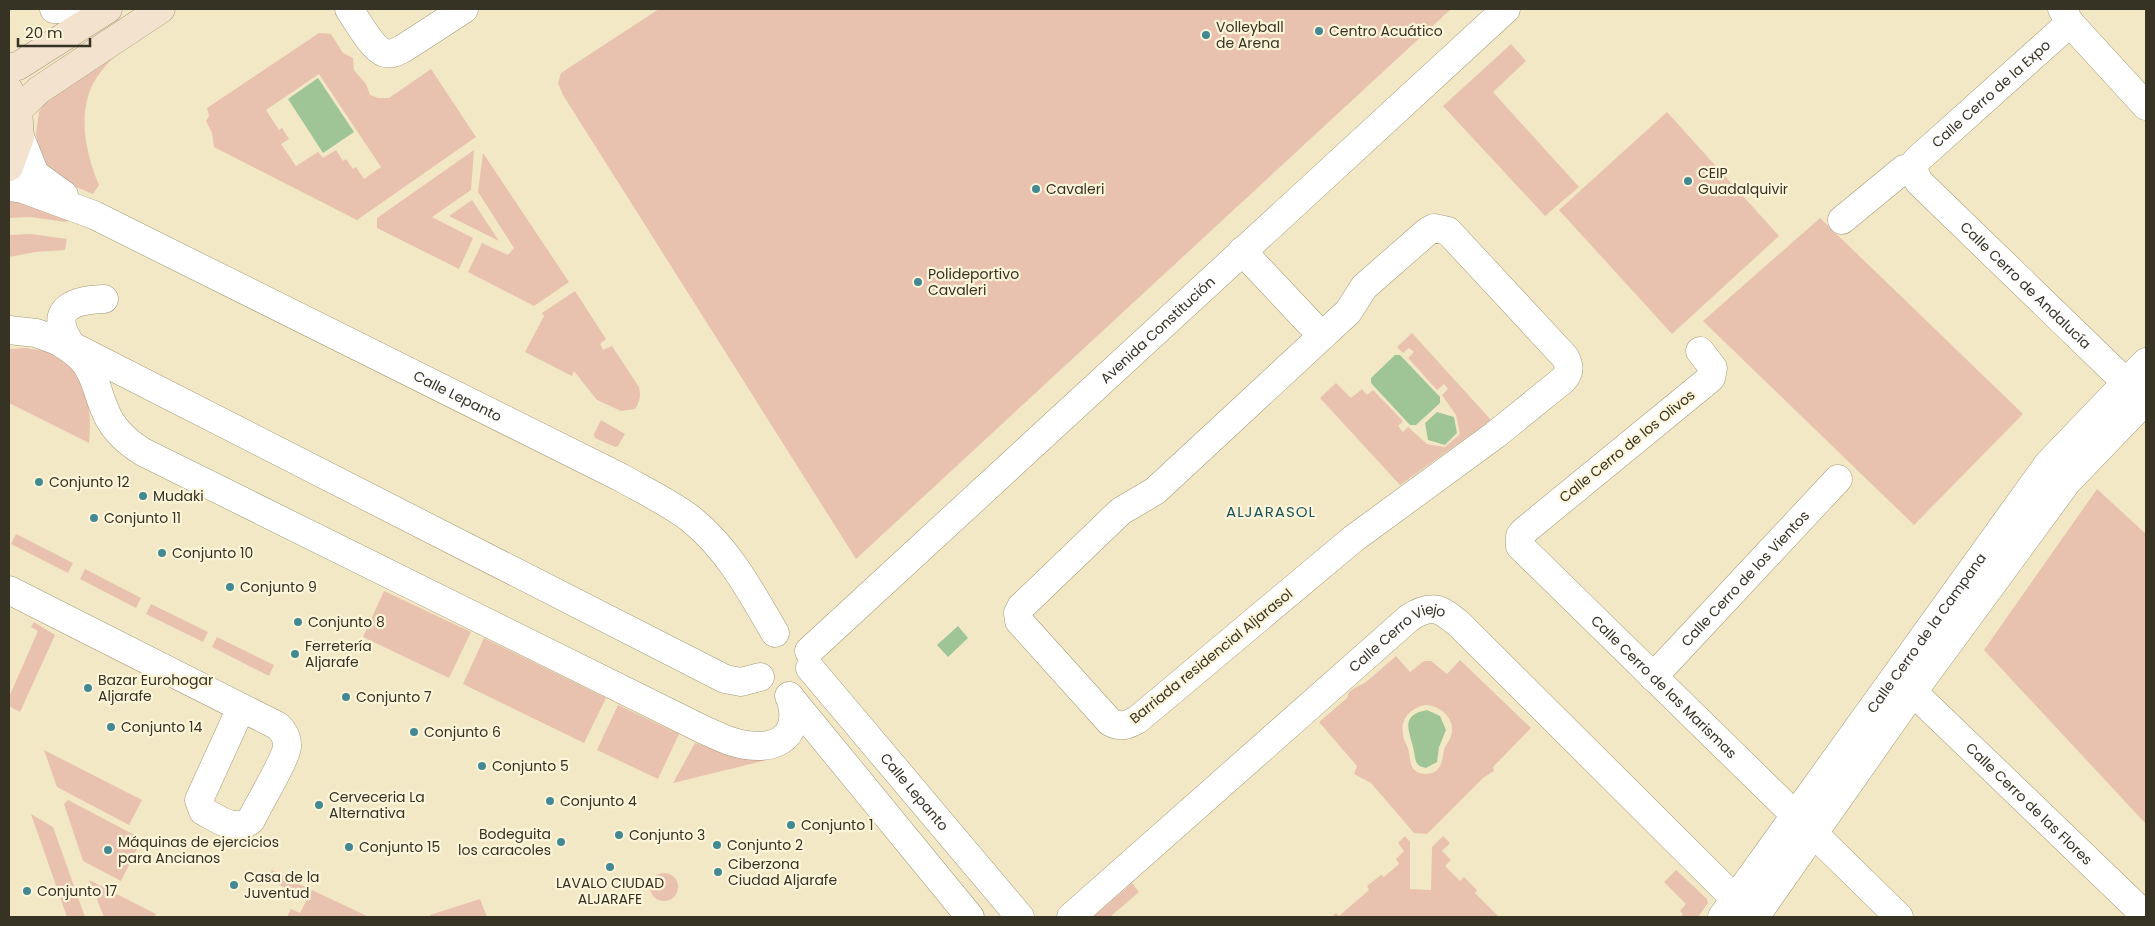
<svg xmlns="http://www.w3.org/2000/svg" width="2155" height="926" font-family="Poppins,sans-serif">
<rect width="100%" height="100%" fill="#f2e8c5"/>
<g fill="#e9c2af" fill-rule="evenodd">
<path d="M 659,9 L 1451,9 L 856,559 L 563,95 L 558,83 L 561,73 Z"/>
<path d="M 319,33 L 331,34 L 343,53 L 353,58 L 354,70 L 366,84 L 370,95 L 378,98 L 389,98 L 431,69 L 476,137 L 357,220 L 214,147 L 212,133 L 206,121 L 209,116 L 207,108 ZM 319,74 L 381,167 L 364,179 L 356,167 L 353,169 L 346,159 L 343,161 L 336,150 L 323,158 L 318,152 L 296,166 L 281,144 L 289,139 L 282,128 L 279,130 L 266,110 Z"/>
<path d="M 137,35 C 123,49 108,61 97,77 C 76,108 85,152 99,185 L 93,194 L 69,184 L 47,168 L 38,147 L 36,134 L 39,112 L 50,95 Z"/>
<path d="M 1511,44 L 1526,61 L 1493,92 L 1579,187 L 1545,216 L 1443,106 Z"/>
<path d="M 1667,112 L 1779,236 L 1672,334 L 1559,210 Z"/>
<path d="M 474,150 L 471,190 L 432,217 L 473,238 L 459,269 L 377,228 L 377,218 Z"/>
<path d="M 483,153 L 569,282 L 534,306 L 468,272 L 482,243 L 508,255 L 514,248 L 478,192 Z"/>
<path d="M 9,199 L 75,215 L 66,222 L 30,217 L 9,218 Z"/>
<path d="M 472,200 L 499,241 L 449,216 Z"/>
<path d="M 1820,218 L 2023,414 L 1914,525 L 1703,321 Z"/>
<path d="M 31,234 L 67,239 L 65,250 L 35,252 L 9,257 L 9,235 Z"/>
<path d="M 575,291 L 606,339 L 600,344 L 603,350 L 612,346 L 639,387 C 641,396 640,401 635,409 L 621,411 L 597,400 L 574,371 L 572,376 L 525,352 L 544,316 L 542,313 Z"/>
<path d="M 1412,333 L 1491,420 L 1400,485 L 1320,398 L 1336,383 L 1351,398 L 1362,389 L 1367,395 L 1373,390 L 1403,421 L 1398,426 L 1403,432 L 1408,427 L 1427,444 L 1445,447 L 1460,434 L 1456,415 L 1442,395 L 1448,389 L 1444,384 L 1437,390 L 1408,358 L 1414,352 L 1409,348 L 1403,353 L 1397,347 Z"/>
<path d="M 27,348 C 35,350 45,350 54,354 C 58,356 62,360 66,363 C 89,383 92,415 89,443 L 9,403 L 9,349 Z"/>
<path d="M 601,420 L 625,434 L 618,446 L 615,447 L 595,438 L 594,434 Z"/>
<path d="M 2097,489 L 2146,534 L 2146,824 L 1984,650 Z"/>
<path d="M 16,534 L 73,563 L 68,573 L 11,544 Z"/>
<path d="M 85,569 L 141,598 L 136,608 L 80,579 Z"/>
<path d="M 384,591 L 471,632 L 449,678 L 363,637 Z"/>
<path d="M 151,604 L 208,632 L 203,642 L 146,614 Z"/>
<path d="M 34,622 L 55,635 L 20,712 L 9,706 L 9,697 L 38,631 L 31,627 Z"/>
<path d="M 217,637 L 274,665 L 269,676 L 212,647 Z"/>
<path d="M 484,638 L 606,698 L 584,743 L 463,684 Z"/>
<path d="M 1396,656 L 1410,672 L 1424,661 L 1431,661 L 1447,674 L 1460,660 L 1531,728 L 1493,767 L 1494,771 L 1483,778 L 1427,834 L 1414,833 L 1371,783 L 1354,774 L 1357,766 L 1319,722 L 1347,698 L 1349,692 L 1353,689 L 1366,682 ZM 1426,705 C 1442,706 1456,720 1451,736 C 1450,741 1445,745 1444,750 C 1442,762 1441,774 1425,774 C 1408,773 1411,759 1408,748 C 1406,743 1403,739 1403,734 C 1400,718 1412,707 1426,705 Z"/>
<path d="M 618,705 L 679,734 L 658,779 L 597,750 Z"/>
<path d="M 695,743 L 742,757 L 767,760 L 673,783 Z"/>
<path d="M 44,750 L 142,800 L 129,825 L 57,787 Z"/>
<path d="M 68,800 L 142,839 L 121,881 L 83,861 L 64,804 Z"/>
<path d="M 31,814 L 53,827 L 85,917 L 67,917 Z"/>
<path d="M 1405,836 L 1410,842 L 1410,889 L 1431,890 L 1432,847 L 1443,836 L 1450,843 L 1442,851 L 1451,860 L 1445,866 L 1460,881 L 1464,877 L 1477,890 L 1475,893 L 1499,917 L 1332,917 L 1336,913 L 1339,916 L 1369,890 L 1367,886 L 1381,875 L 1384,877 L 1399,864 L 1396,859 L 1404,851 L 1398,843 Z"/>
<path d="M 272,870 L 305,887 L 301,896 L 268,879 Z"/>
<path d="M 1676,870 L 1707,899 L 1708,903 L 1698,917 L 1681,917 L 1683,914 L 1680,911 L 1686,904 L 1664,882 Z"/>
<circle cx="664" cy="887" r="14"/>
<path d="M 89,880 L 156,914 L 154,917 L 104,917 Z"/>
<path d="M 1132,883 L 1139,892 L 1110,917 L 1093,917 Z"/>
<path d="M 312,890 L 369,917 L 287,917 L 291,909 L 300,913 Z"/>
<path d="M 480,899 L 487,917 L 431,917 L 430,915 Z"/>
</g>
<g fill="#9fc596">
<path d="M 318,78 L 354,132 L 323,153 L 288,99 Z"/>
<path d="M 1395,355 L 1400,355 L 1440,397 L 1440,403 L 1416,425 L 1410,425 L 1371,383 L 1371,378 Z"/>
<path d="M 1437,412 L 1454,417 L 1457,433 L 1445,445 L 1428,440 L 1425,423 Z"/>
<path d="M 958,626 L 968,638 L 948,657 L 937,645 Z"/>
<path d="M 1427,710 L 1440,716 L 1446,730 L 1439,747 L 1437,762 L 1426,768 C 1413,766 1416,757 1413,747 C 1409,730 1400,715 1427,710 Z"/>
</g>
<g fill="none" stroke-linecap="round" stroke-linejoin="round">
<g stroke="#a39a79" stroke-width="29">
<g id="street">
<path d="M 54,9 L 86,9"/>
<path d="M 349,9 C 357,20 372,49 385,53 C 392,55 398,51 404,48 L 464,9"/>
<path d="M 2062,9 L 2070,23 L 2146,106"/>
<path d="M 20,137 L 35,174 L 64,195"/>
<path id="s1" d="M 1912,167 L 1919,182 L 2139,395"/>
<path id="s2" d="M 1912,167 L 1917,160 L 2070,23"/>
<path id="s3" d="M 9,187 L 23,189 L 94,215 L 620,477 C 641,489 674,505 692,520 C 729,550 751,592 775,633"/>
<path d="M 1842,220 L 1904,169 L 1912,167"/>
<path d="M 1434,228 L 1448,231 L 1565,357 C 1570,367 1570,372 1563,380 L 1495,435 L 1353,539 L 1137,720 C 1127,725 1121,728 1110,722 L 1019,621 L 1018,613 L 1021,607 L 1121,511 L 1155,491 L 1348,312 L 1364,287 L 1428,231 Z"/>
<path d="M 1242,251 L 1322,336"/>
<path d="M 9,330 L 36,333 L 72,346 L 725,679 L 741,682 L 760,677"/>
<path d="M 53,338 C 64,345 78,352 86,364 C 96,378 98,395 105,410 C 112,429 127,442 143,452 L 704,730 C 714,734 723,739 733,742 C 771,753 804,741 790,697"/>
<path d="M 72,346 C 47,311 70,300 104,299"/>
<path id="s4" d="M 1700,351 L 1713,368 L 1711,378 L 1523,532 L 1520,536 L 1520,546 L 1899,917"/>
<path d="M 9,590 L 278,726 C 284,732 288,738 287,747 C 285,761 258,805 251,820 C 236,833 218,819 203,811 L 199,800 L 241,708"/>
<path id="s5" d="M 809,651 L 1506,9"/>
<path id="s6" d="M 810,668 L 1020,917"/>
<path id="s7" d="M 1653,677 L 1838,479"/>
<path id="s8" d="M 1913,692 L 2146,916"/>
<path d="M 789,696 L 970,917"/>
<path id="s9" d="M 1071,917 L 1409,618 C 1432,603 1440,608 1460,625 L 1735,899 L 1758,913"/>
<path id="s10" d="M 1722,917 L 2048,464 L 2146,362"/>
<path d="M 1755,917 L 1913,692 L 2067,482 L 2146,400"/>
</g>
</g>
<g stroke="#a39a79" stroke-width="29">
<g id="secondary">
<path d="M 9,67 L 18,66 L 108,9"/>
<path d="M 9,90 L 18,110 L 20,137 L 9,167"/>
<path d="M 18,110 L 39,90 L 161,9"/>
</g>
</g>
<use href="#street" stroke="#fff" stroke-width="28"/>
<use href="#secondary" stroke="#f3e2ce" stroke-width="28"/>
</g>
<g fill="#438994" stroke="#fdf5d9" stroke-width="2">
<circle cx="1319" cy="31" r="5"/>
<circle cx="1206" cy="35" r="5"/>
<circle cx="1688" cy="181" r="5"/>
<circle cx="1036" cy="189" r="5"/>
<circle cx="918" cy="282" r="5"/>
<circle cx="39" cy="482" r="5"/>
<circle cx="143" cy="496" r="5"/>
<circle cx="94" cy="518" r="5"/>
<circle cx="162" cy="553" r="5"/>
<circle cx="230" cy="587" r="5"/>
<circle cx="298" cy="622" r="5"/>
<circle cx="295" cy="654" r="5"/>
<circle cx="88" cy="688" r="5"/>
<circle cx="346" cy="697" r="5"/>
<circle cx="111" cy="727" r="5"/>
<circle cx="414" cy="732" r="5"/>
<circle cx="482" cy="766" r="5"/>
<circle cx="550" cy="801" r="5"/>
<circle cx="319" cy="805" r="5"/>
<circle cx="791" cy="825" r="5"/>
<circle cx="619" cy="835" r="5"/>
<circle cx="561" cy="842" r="5"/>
<circle cx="717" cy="845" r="5"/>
<circle cx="349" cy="847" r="5"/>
<circle cx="108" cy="850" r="5"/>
<circle cx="610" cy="867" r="5"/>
<circle cx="718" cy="872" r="5"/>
<circle cx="234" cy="885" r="5"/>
<circle cx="27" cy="891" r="5"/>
</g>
<g text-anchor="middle" stroke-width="4.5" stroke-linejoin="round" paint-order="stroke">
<g font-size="14" fill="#363224" stroke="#fdf5d9" text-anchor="start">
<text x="1216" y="32">Volleyball<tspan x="1216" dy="16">de Arena</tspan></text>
<text x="1329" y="36">Centro Acuático</text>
<text x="1698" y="178">CEIP<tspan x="1698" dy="16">Guadalquivir</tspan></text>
<text x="1046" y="194">Cavaleri</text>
<text x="928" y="279">Polideportivo<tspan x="928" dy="16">Cavaleri</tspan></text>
<text x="49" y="487">Conjunto 12</text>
<text x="153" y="501">Mudaki</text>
<text x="104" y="523">Conjunto 11</text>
<text x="172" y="558">Conjunto 10</text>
<text x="240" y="592">Conjunto 9</text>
<text x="308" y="627">Conjunto 8</text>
<text x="305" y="651">Ferretería<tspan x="305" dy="16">Aljarafe</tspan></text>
<text x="98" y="685">Bazar Eurohogar<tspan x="98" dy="16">Aljarafe</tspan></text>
<text x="356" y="702">Conjunto 7</text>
<text x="121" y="732">Conjunto 14</text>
<text x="424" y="737">Conjunto 6</text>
<text x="492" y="771">Conjunto 5</text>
<text x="329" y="802">Cerveceria La<tspan x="329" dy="16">Alternativa</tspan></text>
<text x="560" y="806">Conjunto 4</text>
<text x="801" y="830">Conjunto 1</text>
<text x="551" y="839" text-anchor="end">Bodeguita<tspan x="551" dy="16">los caracoles</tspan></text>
<text x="629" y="840">Conjunto 3</text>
<text x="118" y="847">Máquinas de ejercicios<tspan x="118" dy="16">para Ancianos</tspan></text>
<text x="727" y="850">Conjunto 2</text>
<text x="359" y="852">Conjunto 15</text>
<text x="728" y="869">Ciberzona<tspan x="728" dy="16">Ciudad Aljarafe</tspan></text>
<text x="244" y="882">Casa de la<tspan x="244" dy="16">Juventud</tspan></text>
<text x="610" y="888" text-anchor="middle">LAVALO CIUDAD<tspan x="610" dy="16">ALJARAFE</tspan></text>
<text x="37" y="896">Conjunto 17</text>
</g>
<g font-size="14" fill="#363224" stroke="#fdf5d9">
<text dy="5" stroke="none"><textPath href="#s2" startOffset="108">Calle Cerro de la Expo</textPath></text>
<text dy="5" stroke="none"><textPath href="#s1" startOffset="165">Calle Cerro de Andalucía</textPath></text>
<text dy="5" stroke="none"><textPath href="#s5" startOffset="474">Avenida Constitución</textPath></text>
<text dy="5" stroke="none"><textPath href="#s3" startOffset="496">Calle Lepanto</textPath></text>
<text transform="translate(1627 446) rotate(-39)" y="5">Calle Cerro de los Olivos</text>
<text dy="5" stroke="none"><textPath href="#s7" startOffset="135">Calle Cerro de los Vientos</textPath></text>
<text dy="5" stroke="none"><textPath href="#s10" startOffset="350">Calle Cerro de la Campana</textPath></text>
<text dy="5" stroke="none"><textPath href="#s9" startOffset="432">Calle Cerro Viejo</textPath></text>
<text transform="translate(1211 656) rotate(-39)" y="5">Barriada residencial Aljarasol</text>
<text dy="5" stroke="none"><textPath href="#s4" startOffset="491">Calle Cerro de las Marismas</textPath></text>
<text dy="5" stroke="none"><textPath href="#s6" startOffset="162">Calle Lepanto</textPath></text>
<text dy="5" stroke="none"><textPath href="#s8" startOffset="161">Calle Cerro de las Flores</textPath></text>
</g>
<g font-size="15" letter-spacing="1" fill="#1a555d" stroke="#fdf5d9">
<text x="1271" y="517">ALJARASOL</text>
</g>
</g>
<rect width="2155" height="926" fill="none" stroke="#363224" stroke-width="20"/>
<path d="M18 38v8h72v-8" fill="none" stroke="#363224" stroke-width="2.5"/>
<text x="25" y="38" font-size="15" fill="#363224" stroke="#fdf5d9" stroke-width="4" paint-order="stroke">20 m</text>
</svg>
